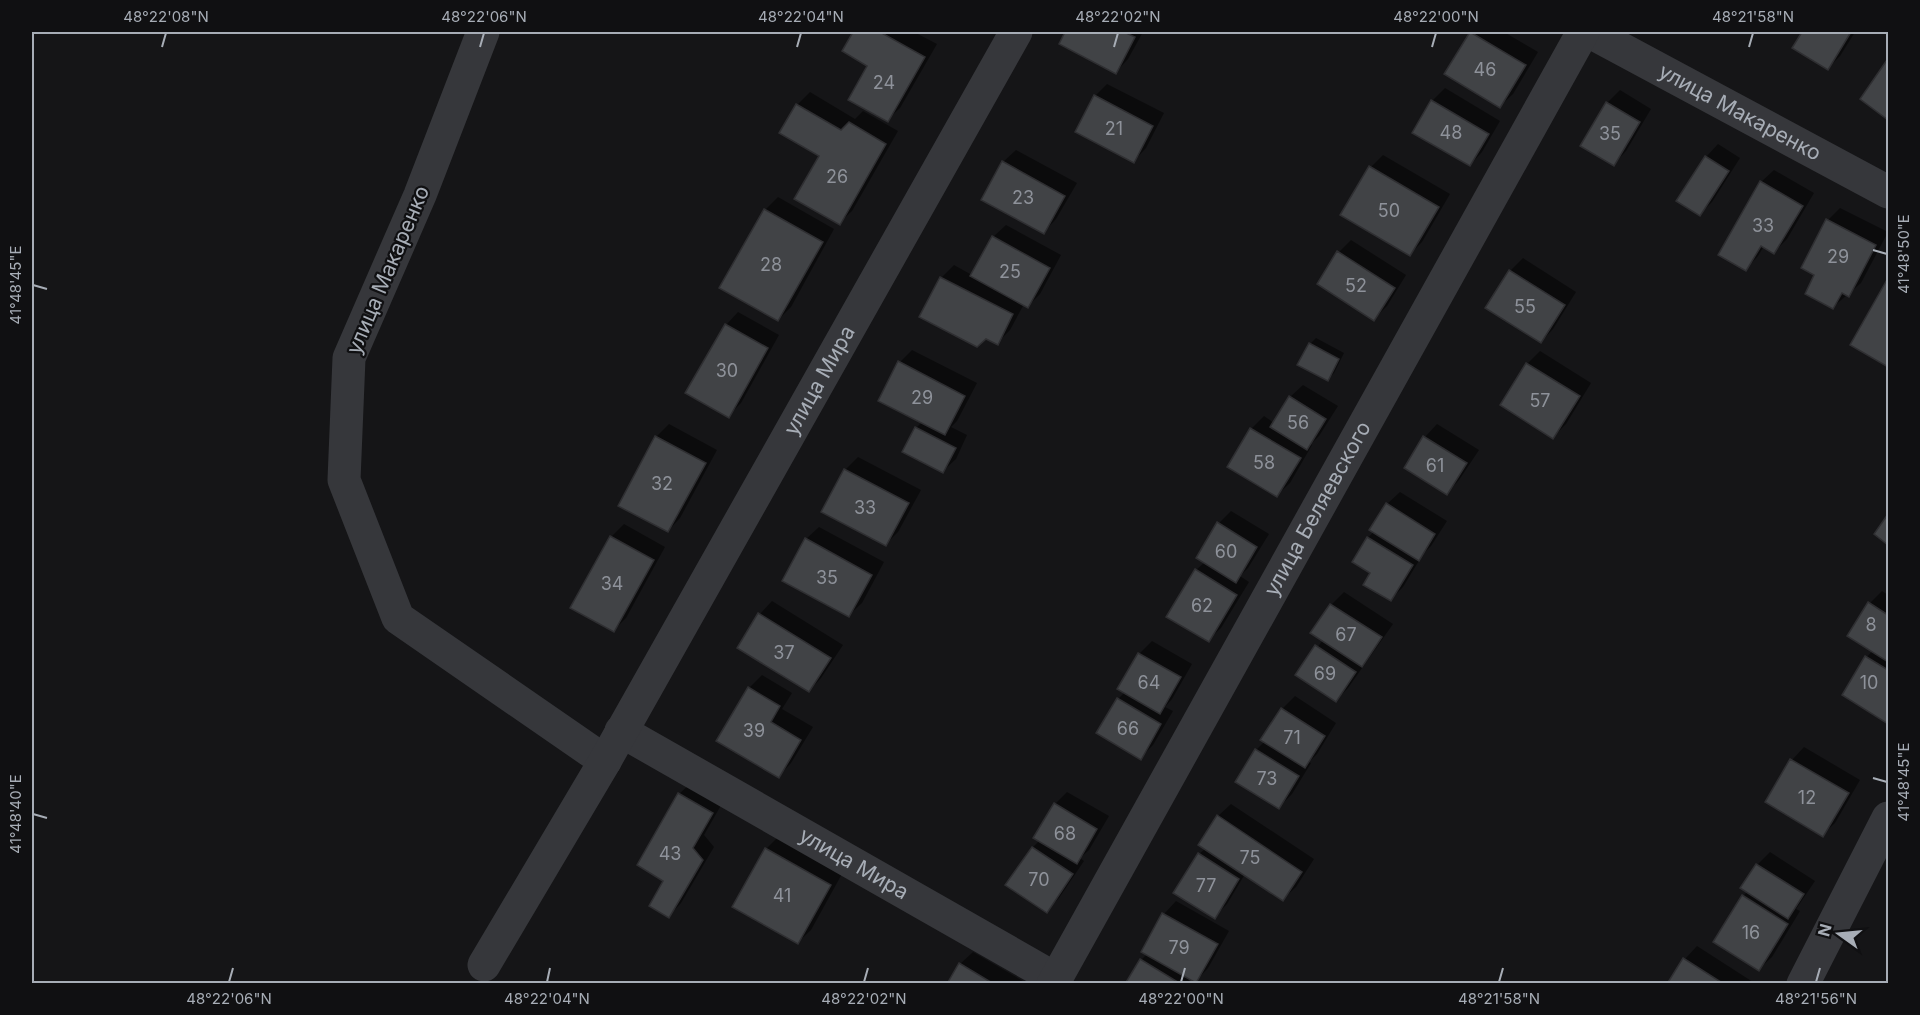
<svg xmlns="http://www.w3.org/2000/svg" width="1920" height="1015" font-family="Inter,sans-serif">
<rect width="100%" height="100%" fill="#151517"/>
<g fill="#0007">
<path d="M 855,32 L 914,32 L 937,44 L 900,108 L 887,120 L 869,65 L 844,50 Z"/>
<path d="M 1067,32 L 1143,32 L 1128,59 L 1116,72 L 1061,44 Z"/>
<path d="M 1472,32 L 1504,32 L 1538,52 L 1513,94 L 1500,106 L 1446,74 Z"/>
<path d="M 1804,32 L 1855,32 L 1840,56 L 1828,68 L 1794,48 Z"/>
<path d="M 1888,61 L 1888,118 L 1862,99 Z"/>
<path d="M 1107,84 L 1164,113 L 1146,148 L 1134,161 L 1095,96 Z"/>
<path d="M 1445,88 L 1500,121 L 1482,152 L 1470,165 L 1414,132 L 1432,101 Z"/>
<path d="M 1620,90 L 1651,109 L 1626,151 L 1614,164 L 1607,103 Z"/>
<path d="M 810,92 L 855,119 L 863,111 L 898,131 L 852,211 L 839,223 L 821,155 L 797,105 Z"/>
<path d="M 1718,144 L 1740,158 L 1712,202 L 1700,214 L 1706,157 Z"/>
<path d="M 1016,150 L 1077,183 L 1056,219 L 1044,232 L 1003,162 Z"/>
<path d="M 1383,155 L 1450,194 L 1422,242 L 1410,254 L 1371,167 Z"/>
<path d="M 1774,170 L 1814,193 L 1787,239 L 1774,252 L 1764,246 L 1758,256 L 1746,269 L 1761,182 Z"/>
<path d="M 778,197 L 834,229 L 791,307 L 778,320 L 765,210 Z"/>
<path d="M 1840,208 L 1888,232 L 1861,283 L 1833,307 L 1816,275 L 1828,220 Z"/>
<path d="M 1006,225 L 1061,255 L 1040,294 L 1028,306 L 1024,304 L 1010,330 L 997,343 L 941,278 L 954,265 L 972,275 L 993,237 Z"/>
<path d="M 1351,240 L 1406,275 L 1387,306 L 1374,319 L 1339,252 Z"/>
<path d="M 1523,258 L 1576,292 L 1553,329 L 1541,342 L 1510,271 Z"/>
<path d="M 1888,281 L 1888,366 L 1852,345 Z"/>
<path d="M 738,312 L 779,335 L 741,403 L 728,416 L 726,325 Z"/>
<path d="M 1316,338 L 1344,353 L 1334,373 L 1328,379 L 1310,344 Z"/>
<path d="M 912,350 L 977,383 L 957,421 L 951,427 L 967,435 L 956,459 L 943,471 L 904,451 L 916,428 L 922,422 L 900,362 Z"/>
<path d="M 1540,351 L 1591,383 L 1566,424 L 1553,437 L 1502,405 L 1527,364 Z"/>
<path d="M 1303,385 L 1338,406 L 1319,436 L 1311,444 L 1312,445 L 1290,483 L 1277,495 L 1251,429 L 1264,416 L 1274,423 L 1290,397 Z"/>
<path d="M 669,424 L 717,450 L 680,518 L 668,531 L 656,437 Z"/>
<path d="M 1437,424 L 1479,450 L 1459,480 L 1447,493 L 1425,437 Z"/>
<path d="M 858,457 L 921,490 L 898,532 L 886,544 L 845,470 Z"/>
<path d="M 1400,492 L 1447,521 L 1431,546 L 1423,554 L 1403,587 L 1391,599 L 1372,572 L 1368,538 L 1374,531 L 1387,504 Z"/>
<path d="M 1231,511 L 1269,534 L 1248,568 L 1240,576 L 1249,582 L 1221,628 L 1208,640 L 1196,570 L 1205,562 L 1219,523 Z"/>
<path d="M 624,524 L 665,547 L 626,618 L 614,630 L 611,537 Z"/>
<path d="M 819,527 L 884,562 L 862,603 L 849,615 L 806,539 Z"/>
<path d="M 1882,591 L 1888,595 L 1888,722 L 1844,694 L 1867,657 L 1873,650 L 1870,603 Z"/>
<path d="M 1344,592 L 1393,624 L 1348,688 L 1336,700 L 1297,674 L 1323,640 L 1313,633 L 1331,605 Z"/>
<path d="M 772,601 L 843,645 L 821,678 L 809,691 L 739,648 L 760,614 Z"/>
<path d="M 1152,641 L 1192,664 L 1172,699 L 1165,707 L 1173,711 L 1153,745 L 1140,758 L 1118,699 L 1125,692 L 1119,689 L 1139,654 Z"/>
<path d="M 762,675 L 792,693 L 782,709 L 813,727 L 791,763 L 779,776 L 749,688 Z"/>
<path d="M 1295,696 L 1336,723 L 1317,754 L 1309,762 L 1311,763 L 1292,794 L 1279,807 L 1237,781 L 1256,750 L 1265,741 L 1282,709 Z"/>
<path d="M 1804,747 L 1860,780 L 1835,823 L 1822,835 L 1767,802 L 1792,760 Z"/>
<path d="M 692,782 L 724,800 L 704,835 L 714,847 L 681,903 L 669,916 L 665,880 L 679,794 Z"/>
<path d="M 1067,792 L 1109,816 L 1089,850 L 1080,858 L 1084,861 L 1059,898 L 1046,911 L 1008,885 L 1033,847 L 1040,840 L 1055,804 Z"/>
<path d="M 1231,804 L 1314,859 L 1296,887 L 1283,899 L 1245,874 L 1227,904 L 1214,917 L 1199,854 L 1206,848 L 1218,816 Z"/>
<path d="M 779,836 L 843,872 L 811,930 L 798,942 L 734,906 L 766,849 Z"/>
<path d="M 1770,852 L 1815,881 L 1796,909 L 1800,911 L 1772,957 L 1759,969 L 1743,896 L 1748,891 L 1757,865 Z"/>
<path d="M 1176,901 L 1229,931 L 1208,968 L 1196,981 L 1190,978 L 1187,984 L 1127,984 L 1141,960 L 1147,954 L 1164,914 Z"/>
<path d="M 1697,946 L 1756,984 L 1669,984 L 1685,959 Z"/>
<path d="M 973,952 L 1023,981 L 1021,984 L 949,984 L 960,964 Z"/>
</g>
<g fill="#414346" stroke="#2f2f32" stroke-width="1.5">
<path d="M 853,32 L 880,32 L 925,57 L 888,122 L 848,100 L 867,66 L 842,51 Z"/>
<path d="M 1065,32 L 1124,32 L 1135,37 L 1116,74 L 1059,44 Z"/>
<path d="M 1470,32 L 1526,65 L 1500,108 L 1444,74 Z"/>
<path d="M 1802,32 L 1851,32 L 1828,70 L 1792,48 Z"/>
<path d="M 1887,60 L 1888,61 L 1888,120 L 1860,99 Z"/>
<path d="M 1094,95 L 1153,126 L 1134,163 L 1075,132 Z"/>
<path d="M 1431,100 L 1489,134 L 1470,166 L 1412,133 Z"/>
<path d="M 1606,102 L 1640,122 L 1614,166 L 1580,146 Z"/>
<path d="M 796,104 L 841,130 L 849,122 L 886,144 L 840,225 L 794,199 L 819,156 L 779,133 Z"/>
<path d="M 1705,156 L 1729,171 L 1700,216 L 1676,201 Z"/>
<path d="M 1002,161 L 1065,196 L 1044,234 L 981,200 Z"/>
<path d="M 1369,166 L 1439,207 L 1410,256 L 1340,215 Z"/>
<path d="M 1760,181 L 1803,206 L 1774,254 L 1761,246 L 1746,271 L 1718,255 Z"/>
<path d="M 764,209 L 823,242 L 778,321 L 719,288 Z"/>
<path d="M 1826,219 L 1876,245 L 1849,297 L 1842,293 L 1833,309 L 1805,294 L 1814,275 L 1801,268 Z"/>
<path d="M 992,236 L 1050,268 L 1028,308 L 970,276 Z"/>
<path d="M 1337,251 L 1395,288 L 1374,321 L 1317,284 Z"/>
<path d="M 1509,270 L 1565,305 L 1541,343 L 1485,308 Z"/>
<path d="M 940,277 L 1013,314 L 998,345 L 986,339 L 977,347 L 919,317 Z"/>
<path d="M 1888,278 L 1888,367 L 1850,345 Z"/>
<path d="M 725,324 L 768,348 L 729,418 L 685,393 Z"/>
<path d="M 1309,343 L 1339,359 L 1328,381 L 1297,365 Z"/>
<path d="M 898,361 L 965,396 L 945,435 L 878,401 Z"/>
<path d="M 1526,363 L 1580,396 L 1553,439 L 1500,405 Z"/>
<path d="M 1289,396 L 1326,419 L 1307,450 L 1270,427 Z"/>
<path d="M 915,427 L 956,448 L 943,473 L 902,452 Z"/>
<path d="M 1250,428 L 1301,458 L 1277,497 L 1227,467 Z"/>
<path d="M 655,436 L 706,463 L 668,532 L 618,506 Z"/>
<path d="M 1423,436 L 1467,463 L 1447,495 L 1404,468 Z"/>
<path d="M 844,469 L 909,503 L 886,546 L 821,512 Z"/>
<path d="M 1386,503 L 1435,534 L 1419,561 L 1369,530 Z"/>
<path d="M 1888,514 L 1888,545 L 1874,534 Z"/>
<path d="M 1217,522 L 1257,547 L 1236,583 L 1196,558 Z"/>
<path d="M 610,536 L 654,560 L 614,632 L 570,608 Z"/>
<path d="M 1367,537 L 1413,565 L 1391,601 L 1363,585 L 1370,573 L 1352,562 Z"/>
<path d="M 805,538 L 872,575 L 849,617 L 782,581 Z"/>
<path d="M 1195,569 L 1237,595 L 1209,642 L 1166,617 Z"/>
<path d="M 1868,602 L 1888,615 L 1888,662 L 1847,636 Z"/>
<path d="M 1330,604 L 1382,637 L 1362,667 L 1310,633 Z"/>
<path d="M 758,613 L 831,658 L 809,692 L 737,648 Z"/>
<path d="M 1315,645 L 1356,672 L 1336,702 L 1295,675 Z"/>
<path d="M 1138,653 L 1181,677 L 1160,714 L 1117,689 Z"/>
<path d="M 1865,656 L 1888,670 L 1888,724 L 1842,695 Z"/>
<path d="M 748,687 L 780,706 L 771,722 L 801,740 L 779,778 L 716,741 Z"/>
<path d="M 1117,698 L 1161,724 L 1141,760 L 1096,733 Z"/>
<path d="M 1281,708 L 1325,736 L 1305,768 L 1260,740 Z"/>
<path d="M 1255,749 L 1299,776 L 1279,809 L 1235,782 Z"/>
<path d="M 1790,759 L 1849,793 L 1823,837 L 1765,802 Z"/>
<path d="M 678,793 L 713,813 L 693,848 L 703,860 L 669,918 L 649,906 L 663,881 L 637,865 Z"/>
<path d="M 1054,803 L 1097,829 L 1077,864 L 1033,838 Z"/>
<path d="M 1217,815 L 1302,872 L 1283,901 L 1198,845 Z"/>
<path d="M 1032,847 L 1073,874 L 1047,913 L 1005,885 Z"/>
<path d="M 765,848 L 831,885 L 798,944 L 732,907 Z"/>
<path d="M 1198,853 L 1239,879 L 1215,919 L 1173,893 Z"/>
<path d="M 1756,864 L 1804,894 L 1788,919 L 1740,888 Z"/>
<path d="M 1742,895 L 1788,924 L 1759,971 L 1713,942 Z"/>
<path d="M 1162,913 L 1218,944 L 1196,983 L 1141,952 Z"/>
<path d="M 1683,958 L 1724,984 L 1667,984 Z"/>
<path d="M 1140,959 L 1181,984 L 1125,984 Z"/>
<path d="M 959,963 L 994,984 L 947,984 Z"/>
</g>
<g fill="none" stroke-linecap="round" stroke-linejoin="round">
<g stroke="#36373b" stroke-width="33">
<path d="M 483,32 L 420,195 L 349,358 L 344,480 L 398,618 L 605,761"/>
<path id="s1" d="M 1590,32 L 1888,192"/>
<path id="s2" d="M 621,731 L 1056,979"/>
<path id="s3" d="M 484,965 L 605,761 L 1016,32"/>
<path id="s4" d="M 1053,984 L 1583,32"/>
<path d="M 1803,984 L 1888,818"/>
</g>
</g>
<path fill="none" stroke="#a7adb6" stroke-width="2" d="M 162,47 L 166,33M 480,47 L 484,33M 797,47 L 801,33M 1114,47 L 1118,33M 1432,47 L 1436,33M 1749,47 L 1753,33M 1873,250 L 1887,254M 33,285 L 47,289M 1873,778 L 1887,782M 33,814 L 47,818M 229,982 L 233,968M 547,982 L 550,968M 864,982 L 868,968M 1181,982 L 1185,968M 1499,982 L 1503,968M 1816,982 L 1820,968"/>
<g text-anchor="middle" stroke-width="4.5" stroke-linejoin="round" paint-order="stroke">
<g font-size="18" fill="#8e929a">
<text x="1485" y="76">46</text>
<text x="884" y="89">24</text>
<text x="1114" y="135">21</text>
<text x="1451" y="139">48</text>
<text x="1610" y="140">35</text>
<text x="837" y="183">26</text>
<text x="1023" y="204">23</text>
<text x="1389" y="217">50</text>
<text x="1763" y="232">33</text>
<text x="1838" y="263">29</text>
<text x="771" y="271">28</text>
<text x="1010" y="278">25</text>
<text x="1356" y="292">52</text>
<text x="1525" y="313">55</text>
<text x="727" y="377">30</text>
<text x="922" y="404">29</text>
<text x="1540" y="407">57</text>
<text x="1298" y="429">56</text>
<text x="1264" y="469">58</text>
<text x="1435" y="472">61</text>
<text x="662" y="490">32</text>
<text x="865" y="514">33</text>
<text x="1226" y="558">60</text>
<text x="827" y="584">35</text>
<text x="612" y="590">34</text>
<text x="1202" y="612">62</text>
<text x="1871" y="631">8</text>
<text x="1346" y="641">67</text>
<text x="784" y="659">37</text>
<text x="1325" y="680">69</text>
<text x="1149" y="689">64</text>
<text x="1869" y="689">10</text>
<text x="1128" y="735">66</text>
<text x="754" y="737">39</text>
<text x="1292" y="744">71</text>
<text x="1267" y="785">73</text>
<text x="1807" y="804">12</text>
<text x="1065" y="840">68</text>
<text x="670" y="860">43</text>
<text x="1250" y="864">75</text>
<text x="1039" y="886">70</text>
<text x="1206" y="892">77</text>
<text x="782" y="902">41</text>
<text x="1751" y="939">16</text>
<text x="1179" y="954">79</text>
</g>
<g font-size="21" fill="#a7adb6" stroke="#101012">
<text dy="7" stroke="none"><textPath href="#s1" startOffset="170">улица Макаренко</textPath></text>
<text transform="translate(388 270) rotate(-67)" y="7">улица Макаренко</text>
<text dy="7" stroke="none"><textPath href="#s3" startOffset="674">улица Мира</textPath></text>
<text dy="7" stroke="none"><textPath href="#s4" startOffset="544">улица Беляевского</textPath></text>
<text dy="7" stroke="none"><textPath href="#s2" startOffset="268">улица Мира</textPath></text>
</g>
</g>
<rect width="1920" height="1015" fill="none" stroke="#101012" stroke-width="66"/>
<g transform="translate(1839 934) rotate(285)" stroke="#101012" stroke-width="4.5" paint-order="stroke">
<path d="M0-4.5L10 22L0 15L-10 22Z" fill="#a7adb6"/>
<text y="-9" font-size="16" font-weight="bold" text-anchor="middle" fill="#a7adb6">N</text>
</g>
<rect x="33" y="33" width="1854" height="949" fill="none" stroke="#a7adb6" stroke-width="2"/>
<g font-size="15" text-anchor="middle" fill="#a7adb6">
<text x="166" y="22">48°22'08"N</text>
<text x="484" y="22">48°22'06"N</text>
<text x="801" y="22">48°22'04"N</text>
<text x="1118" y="22">48°22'02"N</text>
<text x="1436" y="22">48°22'00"N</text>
<text x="1753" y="22">48°21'58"N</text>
<text transform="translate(1904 254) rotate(-90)" y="5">41°48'50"E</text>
<text transform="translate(16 285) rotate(-90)" y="5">41°48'45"E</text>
<text transform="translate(1904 782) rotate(-90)" y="5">41°48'45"E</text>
<text transform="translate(16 814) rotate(-90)" y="5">41°48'40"E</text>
<text x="229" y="1004">48°22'06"N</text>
<text x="547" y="1004">48°22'04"N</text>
<text x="864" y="1004">48°22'02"N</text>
<text x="1181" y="1004">48°22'00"N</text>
<text x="1499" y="1004">48°21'58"N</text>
<text x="1816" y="1004">48°21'56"N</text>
</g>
</svg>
